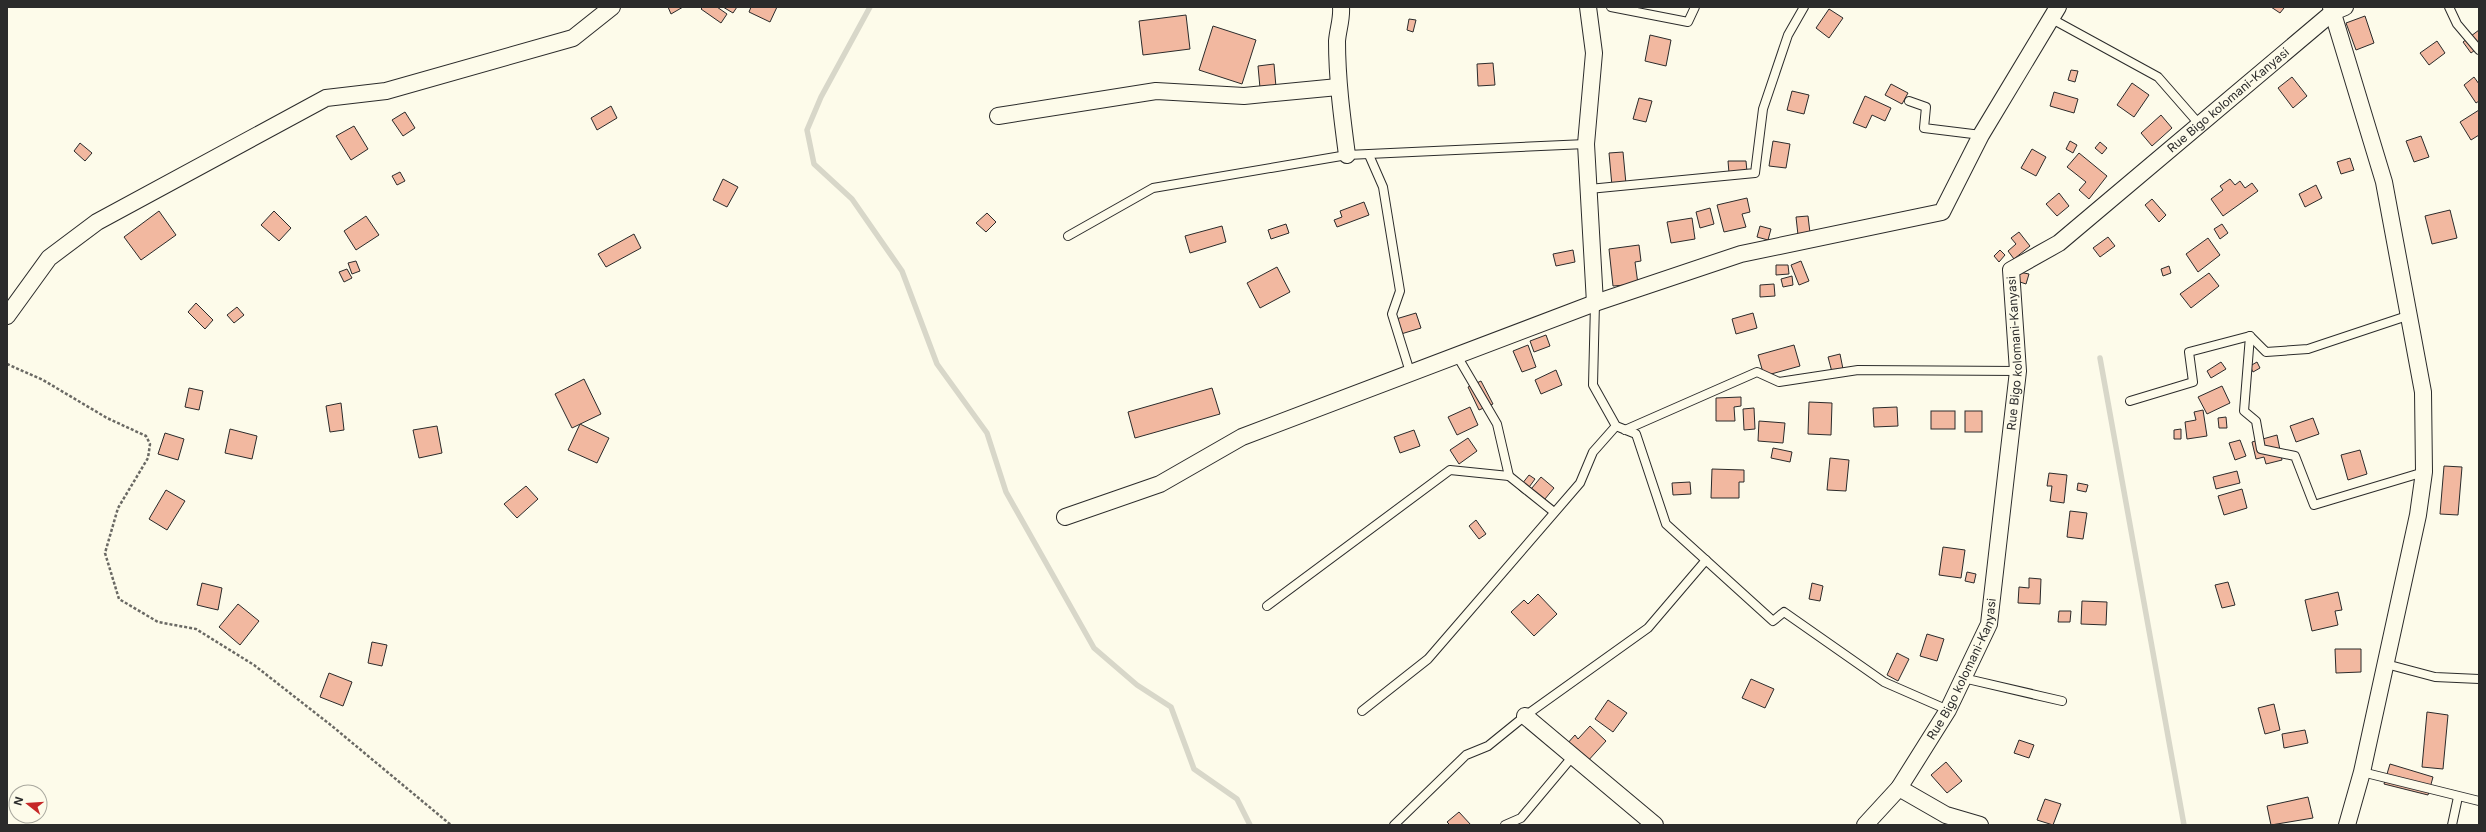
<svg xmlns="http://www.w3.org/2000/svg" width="2486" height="832" font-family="Inter,sans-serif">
<rect width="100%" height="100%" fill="#fdfbea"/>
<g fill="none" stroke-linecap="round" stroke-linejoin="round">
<g stroke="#d8d7c9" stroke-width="5.5">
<path d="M 870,7 L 821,97 L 807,130 L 814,164 L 852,199 L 902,271 L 937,364 L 987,433 L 1006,492 L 1094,648 L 1137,685 L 1171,707 L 1194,769 L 1237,799 L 1250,825"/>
<path d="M 2100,358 L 2184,825"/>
</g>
</g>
<g fill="#f2b8a0" stroke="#2b2b2b">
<path d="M 668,7 L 683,7 L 671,14 Z"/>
<path d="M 703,7 L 717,7 L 727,14 L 721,23 L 701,9 Z"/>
<path d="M 723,7 L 737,7 L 733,13 Z"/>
<path d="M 751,7 L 777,7 L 770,22 L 749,12 Z"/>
<path d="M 2271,7 L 2283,7 L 2284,8 L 2280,13 Z"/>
<path d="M 1829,9 L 1843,18 L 1829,38 L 1816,28 Z"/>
<path d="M 1186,15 L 1190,49 L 1143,55 L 1139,21 Z"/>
<path d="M 2365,16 L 2374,43 L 2356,50 L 2346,23 Z"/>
<path d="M 1409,19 L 1416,20 L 1413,32 L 1407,30 Z"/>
<path d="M 1213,26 L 1256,40 L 1242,84 L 1199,70 Z"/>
<path d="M 2479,30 L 2479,47 L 2471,53 L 2463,42 Z"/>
<path d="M 1650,35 L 1671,40 L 1666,66 L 1645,61 Z"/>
<path d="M 2437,41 L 2445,53 L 2429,65 L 2420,53 Z"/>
<path d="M 1493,63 L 1495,85 L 1478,86 L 1477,64 Z"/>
<path d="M 1274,64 L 1276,87 L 1260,88 L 1258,66 Z"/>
<path d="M 2071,70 L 2078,71 L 2075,82 L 2068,80 Z"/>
<path d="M 2292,77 L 2307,96 L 2293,108 L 2278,88 Z"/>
<path d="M 2474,77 L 2479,84 L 2479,101 L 2476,103 L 2464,85 Z"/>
<path d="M 2132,83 L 2149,95 L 2134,117 L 2117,105 Z"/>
<path d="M 1891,84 L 1908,93 L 1902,104 L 1885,95 Z"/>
<path d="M 1792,91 L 1809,95 L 1804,114 L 1787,110 Z"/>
<path d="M 2054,92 L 2078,99 L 2074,113 L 2050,106 Z"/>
<path d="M 1865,96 L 1891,108 L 1885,121 L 1872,115 L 1866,128 L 1853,123 Z"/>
<path d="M 1639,98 L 1652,101 L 1646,122 L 1633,119 Z"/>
<path d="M 611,106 L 617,118 L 597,130 L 591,118 Z"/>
<path d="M 2479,110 L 2479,135 L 2471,140 L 2460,122 Z"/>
<path d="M 405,112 L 415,128 L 403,136 L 392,120 Z"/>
<path d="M 2161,115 L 2172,128 L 2152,146 L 2141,133 Z"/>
<path d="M 354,126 L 368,149 L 351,160 L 336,136 Z"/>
<path d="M 2421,136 L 2429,157 L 2414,162 L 2406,141 Z"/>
<path d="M 1773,141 L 1790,144 L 1786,168 L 1769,166 Z"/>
<path d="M 2070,141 L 2077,145 L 2073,153 L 2066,149 Z"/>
<path d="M 2100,142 L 2107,148 L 2102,154 L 2095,148 Z"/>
<path d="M 80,143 L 92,153 L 85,161 L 74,151 Z"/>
<path d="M 2032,149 L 2046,157 L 2036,176 L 2021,168 Z"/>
<path d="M 1623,152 L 1626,184 L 1612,186 L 1609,153 Z"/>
<path d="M 2079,153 L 2107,176 L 2089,199 L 2079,190 L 2086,182 L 2067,167 Z"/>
<path d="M 2350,158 L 2354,170 L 2341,174 L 2337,162 Z"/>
<path d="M 1728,161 L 1746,161 L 1747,172 L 1729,173 Z"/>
<path d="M 400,172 L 405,181 L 397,185 L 392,176 Z"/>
<path d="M 723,179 L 738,187 L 727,207 L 713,200 Z"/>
<path d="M 2230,179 L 2235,185 L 2240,181 L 2245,188 L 2252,183 L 2258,191 L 2223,216 L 2211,199 L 2223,190 L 2220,186 Z"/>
<path d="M 2316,185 L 2322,198 L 2305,207 L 2299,194 Z"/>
<path d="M 2059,193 L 2069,206 L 2057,216 L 2046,204 Z"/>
<path d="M 1747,198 L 1750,212 L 1742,214 L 1746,227 L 1724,232 L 1717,205 Z"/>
<path d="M 2152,199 L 2166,215 L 2159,222 L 2145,205 Z"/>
<path d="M 1364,202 L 1369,215 L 1337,227 L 1334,220 L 1342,217 L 1340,211 Z"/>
<path d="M 1710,208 L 1714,224 L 1700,228 L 1696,212 Z"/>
<path d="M 2450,210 L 2457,238 L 2432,244 L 2425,216 Z"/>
<path d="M 159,211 L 176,235 L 141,260 L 124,237 Z"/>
<path d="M 274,211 L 291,228 L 279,241 L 261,225 Z"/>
<path d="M 987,213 L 996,222 L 986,232 L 976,223 Z"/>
<path d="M 366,216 L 379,235 L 356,250 L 344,231 Z"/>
<path d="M 1808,216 L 1810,233 L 1798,235 L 1796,217 Z"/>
<path d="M 1692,218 L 1695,239 L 1671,243 L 1667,222 Z"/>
<path d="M 1286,224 L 1289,233 L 1271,239 L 1268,230 Z"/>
<path d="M 2222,224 L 2228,233 L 2220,239 L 2214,229 Z"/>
<path d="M 1222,226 L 1226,242 L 1190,253 L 1185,236 Z"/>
<path d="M 1760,226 L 1771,229 L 1768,240 L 1757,237 Z"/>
<path d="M 2019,232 L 2030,246 L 2014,259 L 2008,251 L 2016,244 L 2011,238 Z"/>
<path d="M 634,234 L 641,248 L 606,267 L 598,254 Z"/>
<path d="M 2108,237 L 2115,246 L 2100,257 L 2093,248 Z"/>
<path d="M 2208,238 L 2220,255 L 2198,272 L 2186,254 Z"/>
<path d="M 1639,245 L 1641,261 L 1635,262 L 1638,284 L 1613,286 L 1609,249 Z"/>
<path d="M 1573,250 L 1575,262 L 1556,266 L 1553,254 Z"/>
<path d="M 2000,250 L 2005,255 L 1999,262 L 1994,256 Z"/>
<path d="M 356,261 L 360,271 L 352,274 L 348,263 Z"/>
<path d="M 1801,261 L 1809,281 L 1799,285 L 1791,265 Z"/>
<path d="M 1776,265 L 1788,265 L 1789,274 L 1776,275 Z"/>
<path d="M 2169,266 L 2171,273 L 2163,276 L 2161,269 Z"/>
<path d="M 1277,267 L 1290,292 L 1260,308 L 1247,283 Z"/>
<path d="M 347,269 L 352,278 L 344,282 L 339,272 Z"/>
<path d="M 2019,272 L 2029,274 L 2026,284 L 2017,281 Z"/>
<path d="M 2209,273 L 2219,286 L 2191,308 L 2180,294 Z"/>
<path d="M 1792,276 L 1793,285 L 1783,287 L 1781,279 Z"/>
<path d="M 1774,284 L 1775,296 L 1760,297 L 1760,285 Z"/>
<path d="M 196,303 L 213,320 L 205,329 L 188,312 Z"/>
<path d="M 237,307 L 244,315 L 234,323 L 227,315 Z"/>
<path d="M 1416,313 L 1421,328 L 1401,334 L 1396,319 Z"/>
<path d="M 1753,313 L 1757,328 L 1736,334 L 1732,319 Z"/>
<path d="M 1546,335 L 1550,346 L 1534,352 L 1530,341 Z"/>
<path d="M 1528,345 L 1536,367 L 1522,372 L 1513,351 Z"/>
<path d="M 1794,345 L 1800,366 L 1764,376 L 1758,355 Z"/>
<path d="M 1840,354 L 1843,369 L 1832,372 L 1828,357 Z"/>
<path d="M 2221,362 L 2226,369 L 2211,378 L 2207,371 Z"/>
<path d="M 2257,362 L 2260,368 L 2253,372 L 2250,366 Z"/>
<path d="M 1556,370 L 1562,385 L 1541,394 L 1535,380 Z"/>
<path d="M 584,379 L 601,414 L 572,428 L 555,394 Z"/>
<path d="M 1481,381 L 1493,404 L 1479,410 L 1468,387 Z"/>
<path d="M 2222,386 L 2230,403 L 2207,414 L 2198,397 Z"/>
<path d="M 189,388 L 203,391 L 199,410 L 185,407 Z"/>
<path d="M 1212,388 L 1220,414 L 1135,438 L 1128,412 Z"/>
<path d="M 1741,397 L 1741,406 L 1734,407 L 1735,421 L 1716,421 L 1716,398 Z"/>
<path d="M 1809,402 L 1832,403 L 1831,435 L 1808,434 Z"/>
<path d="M 341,403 L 344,430 L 330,432 L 326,406 Z"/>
<path d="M 1470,407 L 1478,425 L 1457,435 L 1448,417 Z"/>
<path d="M 1897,407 L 1898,426 L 1874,427 L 1873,408 Z"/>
<path d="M 1754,408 L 1755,429 L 1744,430 L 1743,409 Z"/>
<path d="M 2203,410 L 2207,436 L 2187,439 L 2185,422 L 2196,420 L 2194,412 Z"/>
<rect x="1931" y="411" width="24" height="18"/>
<rect x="1965" y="411" width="17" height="21"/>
<path d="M 2226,417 L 2227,428 L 2219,428 L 2218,418 Z"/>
<path d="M 2313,418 L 2319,434 L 2296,442 L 2290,426 Z"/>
<path d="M 1759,421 L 1785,423 L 1783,443 L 1758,441 Z"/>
<path d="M 580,424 L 609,438 L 597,463 L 568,450 Z"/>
<path d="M 437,426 L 442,453 L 419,458 L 413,430 Z"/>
<path d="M 230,429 L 257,436 L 252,459 L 225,453 Z"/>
<path d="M 2181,429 L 2181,439 L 2174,439 L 2174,430 Z"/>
<path d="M 1414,430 L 1420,446 L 1400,453 L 1394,437 Z"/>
<path d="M 165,433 L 184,439 L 178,460 L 158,454 Z"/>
<path d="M 2277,435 L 2282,460 L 2266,464 L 2264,457 L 2256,459 L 2252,442 Z"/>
<path d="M 1468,438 L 1477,451 L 1459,464 L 1450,450 Z"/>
<path d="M 2240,440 L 2246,456 L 2235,460 L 2229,443 Z"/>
<path d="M 1773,448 L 1792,452 L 1790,462 L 1771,458 Z"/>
<path d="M 2360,450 L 2367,474 L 2348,480 L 2341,455 Z"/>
<path d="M 1830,458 L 1849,460 L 1846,491 L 1827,490 Z"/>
<path d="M 2444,466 L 2462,467 L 2458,515 L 2440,514 Z"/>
<path d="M 1712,469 L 1744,470 L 1744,482 L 1739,482 L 1739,498 L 1711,498 Z"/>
<path d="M 2237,471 L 2240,483 L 2216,489 L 2213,477 Z"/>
<path d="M 2049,473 L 2067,475 L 2064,503 L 2050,501 L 2052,486 L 2047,486 Z"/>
<path d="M 1529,475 L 1535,479 L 1524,494 L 1518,489 Z"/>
<path d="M 1541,477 L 1554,488 L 1540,505 L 1527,494 Z"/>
<path d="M 1690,482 L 1691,494 L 1673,495 L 1672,483 Z"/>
<path d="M 2078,483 L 2088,485 L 2086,492 L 2077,490 Z"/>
<path d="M 526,486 L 538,499 L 517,518 L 504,504 Z"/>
<path d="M 2242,489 L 2247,508 L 2224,515 L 2218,496 Z"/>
<path d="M 166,490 L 185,501 L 167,530 L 149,519 Z"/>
<path d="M 2070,511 L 2087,513 L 2083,539 L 2067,537 Z"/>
<path d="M 1476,520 L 1486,534 L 1479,539 L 1469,526 Z"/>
<path d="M 1943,547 L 1965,550 L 1961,578 L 1939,575 Z"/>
<path d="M 1967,572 L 1976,574 L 1974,583 L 1965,581 Z"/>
<path d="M 2029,578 L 2041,579 L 2040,604 L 2018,603 L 2019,587 L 2029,588 Z"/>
<path d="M 2228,582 L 2235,605 L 2222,608 L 2215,585 Z"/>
<path d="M 202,583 L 222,588 L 218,610 L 197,605 Z"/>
<path d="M 1812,583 L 1823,586 L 1820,601 L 1809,599 Z"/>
<path d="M 2338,592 L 2342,610 L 2335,611 L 2338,625 L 2312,631 L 2305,600 Z"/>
<path d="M 1538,594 L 1557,614 L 1534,636 L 1511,612 L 1524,600 L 1528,604 Z"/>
<path d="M 2082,601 L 2107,602 L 2106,625 L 2081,624 Z"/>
<path d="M 238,604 L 259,621 L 240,645 L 219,627 Z"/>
<path d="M 2059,611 L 2071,611 L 2070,622 L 2058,622 Z"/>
<path d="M 1927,634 L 1944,639 L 1937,661 L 1920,656 Z"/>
<path d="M 372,642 L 387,645 L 382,666 L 368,663 Z"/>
<path d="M 2335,649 L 2361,649 L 2361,672 L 2336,673 Z"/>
<path d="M 1897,653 L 1909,659 L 1898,681 L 1887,675 Z"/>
<path d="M 329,673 L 352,682 L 343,706 L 320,697 Z"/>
<path d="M 1751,679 L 1774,689 L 1765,708 L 1742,698 Z"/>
<path d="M 1608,700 L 1627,713 L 1613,732 L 1595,719 Z"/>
<path d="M 2274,704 L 2280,730 L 2265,734 L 2258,708 Z"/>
<path d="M 2427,712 L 2448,715 L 2443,769 L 2422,767 Z"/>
<path d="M 1590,726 L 1606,741 L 1586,763 L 1566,745 L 1575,735 L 1578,739 Z"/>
<path d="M 2305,730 L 2308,743 L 2284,748 L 2282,734 Z"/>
<path d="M 2019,740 L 2034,745 L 2029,758 L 2014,753 Z"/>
<path d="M 1946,762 L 1962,781 L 1947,793 L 1931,775 Z"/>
<path d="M 2390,764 L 2433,777 L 2428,795 L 2384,784 Z"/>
<path d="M 2308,797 L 2313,818 L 2271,825 L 2267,806 Z"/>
<path d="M 2045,799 L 2061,804 L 2053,825 L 2037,820 Z"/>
<path d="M 1459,812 L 1471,825 L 1450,825 L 1447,822 Z"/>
</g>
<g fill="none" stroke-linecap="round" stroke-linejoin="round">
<g stroke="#2b2b2b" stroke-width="10">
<g id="service">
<path d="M 1611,7 L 1688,22 L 1695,7"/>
<path d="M 2449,7 L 2457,24 L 2479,50"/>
<path d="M 2052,19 L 2158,77 L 2200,125"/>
<path d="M 1909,101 L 1926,107 L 1924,128 L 1981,135"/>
<path d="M 1369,155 L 1383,187 L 1400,291 L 1392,314 L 1410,372"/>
<path d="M 1589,189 L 1755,173 L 1763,109 L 1788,35 L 1804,7"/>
<path d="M 1068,236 L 1153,188 L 1347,155 L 1586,144"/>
<path d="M 1595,303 L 1593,385 L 1616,426 L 1636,434 L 1666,524 L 1773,621 L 1784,612 L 1884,682 L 1948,710"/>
<path d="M 2250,336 L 2244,411 L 2256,421 L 2261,449 L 2295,456 L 2314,505 L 2424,472"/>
<path d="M 1456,354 L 1497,424 L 1509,476"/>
<path d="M 2130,401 L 2193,382 L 2189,352 L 2250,336 L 2266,352 L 2308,349 L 2410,315"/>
<path d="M 1625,430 L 1757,372 L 1779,382 L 1858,370 L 2018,371"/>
<path d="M 1267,606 L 1450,470 L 1509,476 L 1554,512"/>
<path d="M 2386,664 L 2435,677 L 2479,679"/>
<path d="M 1963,678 L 2062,701"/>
<path d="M 1362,711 L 1428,659 L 1580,483 L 1593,452 L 1616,426"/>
<path d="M 2362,772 L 2479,801"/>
<path d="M 1394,825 L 1466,755 L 1488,746 L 1525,716 L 1648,628 L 1706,560"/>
<path d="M 1505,825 L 1521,818 L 1573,756"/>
<path d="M 2452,825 L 2458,797"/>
</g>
</g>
<g stroke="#2b2b2b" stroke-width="18">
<g id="minor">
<path d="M 1341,7 C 1342,19 1338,29 1337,41 C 1337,79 1342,117 1347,155"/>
<path d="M 1588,7 L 1594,53 L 1586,144 L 1595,303"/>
<path d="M 2331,7 L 2384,182 L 2423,392 L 2424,472 L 2418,515 L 2362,772 L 2347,825"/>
<path d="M 998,116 L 1156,91 L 1244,96 L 1338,87"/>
<path d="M 7,316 L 49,258 L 97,222 L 326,98 L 386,91 L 573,38 L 612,7"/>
<path d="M 1065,517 L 1160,484 L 1242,437 L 1595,303 L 1741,254 L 1942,212 L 1981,135 L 2058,7"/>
<path d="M 1525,716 L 1655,825"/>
<path d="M 1899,788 L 1946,815 L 1980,825"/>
<path id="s1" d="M 1865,825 L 1899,788 L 1948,710 L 1989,624 L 2018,371 L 2011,270 L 2059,243 L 2333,12 L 2345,7"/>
</g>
</g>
<path stroke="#6a6964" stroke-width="2.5" stroke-dasharray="3 2" stroke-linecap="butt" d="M 7,364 L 43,380 L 107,418 L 146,436 L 150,444 L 148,458 L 118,508 L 105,553 L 119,599 L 158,622 L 196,629 L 254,665 L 332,726 L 451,825"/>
<use href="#service" stroke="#fdfbea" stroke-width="8"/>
<use href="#minor" stroke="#fdfbea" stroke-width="16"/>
</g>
<g text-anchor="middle" stroke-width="3" stroke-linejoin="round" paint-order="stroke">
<g font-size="12" fill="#2b2b2b" stroke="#fdfbea">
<text dy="4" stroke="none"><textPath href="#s1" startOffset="870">Rue Bigo kolomani-Kanyasi</textPath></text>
<text dy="4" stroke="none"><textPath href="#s1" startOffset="510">Rue Bigo kolomani-Kanyasi</textPath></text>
<text dy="4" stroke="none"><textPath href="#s1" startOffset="186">Rue Bigo kolomani-Kanyasi</textPath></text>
</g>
</g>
<rect width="2486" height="832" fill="none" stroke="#2b2b2b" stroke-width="16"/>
<g transform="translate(28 804) rotate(287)"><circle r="19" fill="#fdfbea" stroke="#a9a89e"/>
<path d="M0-3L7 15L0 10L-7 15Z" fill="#c62828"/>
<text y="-6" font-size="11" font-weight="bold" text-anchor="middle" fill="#2b2b2b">N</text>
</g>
</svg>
